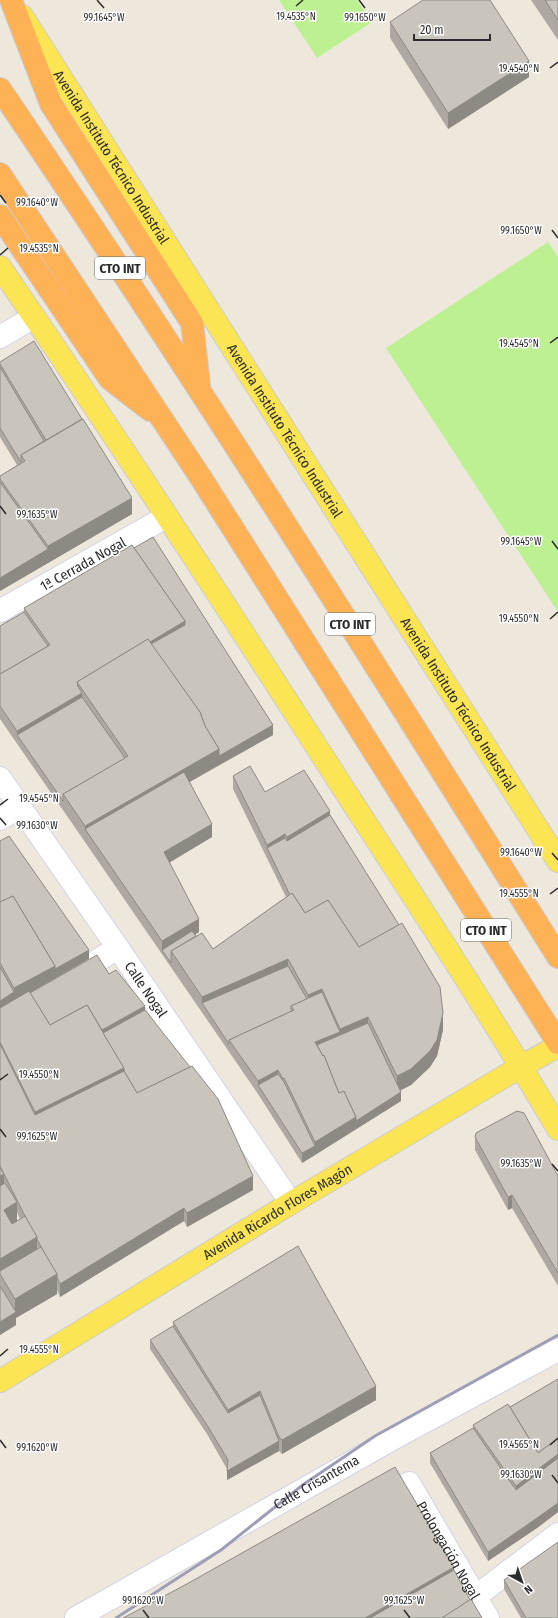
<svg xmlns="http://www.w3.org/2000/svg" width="558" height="1618" font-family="'Fira Sans Condensed',sans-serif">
<rect width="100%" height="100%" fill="#eee8dc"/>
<g fill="#bdf090">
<path d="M 279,0 L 357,0 L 372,22 L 317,58 Z"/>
<path d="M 548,242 L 558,257 L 558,612 L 386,348 Z"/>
</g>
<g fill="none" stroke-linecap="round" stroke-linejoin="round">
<g stroke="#d1d3e5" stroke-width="24">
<g id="minor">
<path d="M 0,337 L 34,317"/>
<path d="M 0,611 L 166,517"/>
<path id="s1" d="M 0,778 L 118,948 L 291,1203"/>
<path d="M 0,819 L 20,807"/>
<path d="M 75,974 L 118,948"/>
<path id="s2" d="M 409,1483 L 488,1618"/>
<path d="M 475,1597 L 558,1534"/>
<path id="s3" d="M 76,1618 L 396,1437 L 558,1350"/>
</g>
</g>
<g stroke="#ccc" stroke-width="24">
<g id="major">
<path id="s4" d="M 22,16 L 558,861"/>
<path d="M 0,267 C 118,439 231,613 343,788 C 416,901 490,1013 558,1129"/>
<path id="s5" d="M 0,1381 L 291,1203 L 522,1066 L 558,1046"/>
</g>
</g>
<g stroke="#ccc" stroke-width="24">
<g id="highway">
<path d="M 11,0 L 51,104 L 192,323 L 199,385"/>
<path d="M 0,89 C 193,374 376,665 558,957"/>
<path d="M 0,174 L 201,478 L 558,1043"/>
<path d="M 0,216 L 110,379 L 150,410"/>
</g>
</g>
<use href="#minor" stroke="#fff" stroke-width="22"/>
<use href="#major" stroke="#fbe555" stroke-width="22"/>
<use href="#highway" stroke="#ffb156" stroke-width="22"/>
<path stroke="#9e9fb7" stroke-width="3" d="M 116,1618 L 221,1550 L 304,1484 L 375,1436 L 558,1335"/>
</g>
<g fill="#ada9a2" fill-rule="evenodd">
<path d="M 531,0 L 558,0 L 558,40 Z"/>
<path d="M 390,22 L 529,77 L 448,129 L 390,38 Z"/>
<path d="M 0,362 L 132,514 L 0,591 L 0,476 L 17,465 L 0,437 Z"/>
<path d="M 24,608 L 273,735 L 190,782 L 212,837 L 169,862 L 199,932 L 195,935 L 196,936 L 213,949 L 286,897 L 233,789 L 233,776 L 265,792 L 330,815 L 443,1030 L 437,1056 L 430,1067 L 411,1085 L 401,1090 L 401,1101 L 302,1163 L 258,1094 L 85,842 L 0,719 L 0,626 L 24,612 Z"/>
<path d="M 0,841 L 30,993 L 109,974 L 145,1010 L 253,1190 L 187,1227 L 184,1221 L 60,1297 L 57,1290 L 57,1294 L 16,1318 L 16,1325 L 0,1335 ZM 17,1212 L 20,1219 L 17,1221 Z"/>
<path d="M 475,1137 L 558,1176 L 558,1286 L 512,1208 L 508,1210 L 475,1150 Z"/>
<path d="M 173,1322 L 376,1400 L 282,1454 L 279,1451 L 227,1480 L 227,1469 L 207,1434 L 150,1349 L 150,1340 L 173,1326 Z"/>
<path d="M 558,1379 L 558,1512 L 537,1528 L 488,1561 L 430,1463 L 430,1453 L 473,1428 L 473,1425 L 510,1407 Z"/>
<path d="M 504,1580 L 558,1618 L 521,1618 L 504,1589 Z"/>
</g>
<g fill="#8d8a84">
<path d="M 529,61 L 529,77 L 448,129 L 448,113 Z"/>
<path d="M 132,498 L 132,514 L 0,591 L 0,578 L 48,549 L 48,546 Z"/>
<path d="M 185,621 L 185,634 L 78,684 Z"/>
<path d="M 82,693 L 82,706 L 17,735 L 17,731 Z"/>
<path d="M 273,725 L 273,735 L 219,765 L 219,756 Z"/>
<path d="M 219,749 L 219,765 L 91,838 L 85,829 L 85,826 Z"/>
<path d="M 330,811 L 330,825 L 287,851 L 287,837 Z"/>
<path d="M 212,824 L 212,837 L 164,866 L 164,852 Z"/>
<path d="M 285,834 L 285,848 L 267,848 L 267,845 Z"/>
<path d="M 199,919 L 199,932 L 164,953 L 162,950 L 162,955 L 162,941 Z"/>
<path d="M 89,950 L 89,959 L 0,1010 L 0,1001 L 14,992 L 14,988 L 55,966 Z"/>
<path d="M 288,959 L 288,975 L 202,1003 L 202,997 Z"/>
<path d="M 322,989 L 322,1005 L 294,1014 L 308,1002 L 308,995 Z"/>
<path d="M 145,1006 L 145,1019 L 104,1042 L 100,1031 Z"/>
<path d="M 443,1013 L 443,1030 L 437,1056 L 430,1067 L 411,1085 L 397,1092 L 397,1076 Z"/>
<path d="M 368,1017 L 368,1033 L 340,1045 L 340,1029 Z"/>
<path d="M 340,1032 L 340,1045 L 320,1053 L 315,1042 Z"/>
<path d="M 124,1068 L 124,1084 L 35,1128 L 35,1112 Z"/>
<path d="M 278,1070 L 278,1084 L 258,1085 L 258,1081 Z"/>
<path d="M 401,1092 L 401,1101 L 315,1155 L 315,1142 L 356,1117 Z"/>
<path d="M 315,1146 L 315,1155 L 302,1163 L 302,1153 Z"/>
<path d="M 4,1174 L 4,1194 L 0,1196 L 0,1176 Z"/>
<path d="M 253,1176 L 253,1190 L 187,1227 L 187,1213 Z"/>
<path d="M 512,1195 L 512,1208 L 508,1210 L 508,1197 Z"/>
<path d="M 17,1202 L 17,1222 L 4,1230 L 4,1210 Z"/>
<path d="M 184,1208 L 184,1221 L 60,1297 L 60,1284 Z"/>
<path d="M 37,1237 L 37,1256 L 0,1274 L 0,1259 Z"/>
<path d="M 57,1274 L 57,1294 L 16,1318 L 16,1325 L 0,1335 L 0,1322 L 15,1313 L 15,1299 Z"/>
<path d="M 376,1386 L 376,1400 L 282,1454 L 282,1440 Z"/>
<path d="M 260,1391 L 260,1405 L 228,1423 L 228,1410 Z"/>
<path d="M 279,1441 L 279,1451 L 227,1480 L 227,1471 Z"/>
<path d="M 558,1454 L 558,1468 L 516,1500 L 516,1486 Z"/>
<path d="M 558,1503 L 558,1512 L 537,1528 L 488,1561 L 488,1552 Z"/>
<path d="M 454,1567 L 454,1584 L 393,1618 L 365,1618 Z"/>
</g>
<g fill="#c9c5bc" stroke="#8d8a84">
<path d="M 423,0 L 490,0 L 529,61 L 448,113 L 390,22 Z"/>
<path d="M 545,0 L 558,0 L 558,20 Z"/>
<path d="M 34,341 L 82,419 L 46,440 L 0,364 L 0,362 Z"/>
<path d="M 0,367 L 44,441 L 21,455 L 21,462 L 0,428 Z"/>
<path d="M 83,419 L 132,498 L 48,546 L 0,479 L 0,476 L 25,461 L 21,455 Z"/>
<path d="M 0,482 L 48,549 L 0,578 Z"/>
<path d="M 153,537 L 273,725 L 219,756 L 219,749 L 205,726 L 200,712 L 151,644 L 185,625 L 185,621 L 134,548 Z"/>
<path d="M 132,545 L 185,621 L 150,642 L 148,639 L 77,682 L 78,684 L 77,685 L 82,693 L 17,731 L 0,706 L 0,674 L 50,645 L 24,608 Z"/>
<path d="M 24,612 L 48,646 L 0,674 L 0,626 Z"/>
<path d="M 148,639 L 200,712 L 205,726 L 219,749 L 85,826 L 63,794 L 128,756 L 77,682 Z"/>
<path d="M 82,697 L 125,758 L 63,794 L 63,801 L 17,735 Z"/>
<path d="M 250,766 L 265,792 L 304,770 L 330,811 L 287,837 L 285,834 L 267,845 L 233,776 Z"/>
<path d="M 184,772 L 212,824 L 164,852 L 199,919 L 162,941 L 85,829 Z"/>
<path d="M 330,815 L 399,925 L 359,947 L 328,900 L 305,913 L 292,893 L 290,895 L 267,848 L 285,838 L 287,841 Z"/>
<path d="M 9,836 L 89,950 L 55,969 L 55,966 L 13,896 L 0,902 L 0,841 Z"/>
<path d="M 292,893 L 305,913 L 328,900 L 359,947 L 402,923 L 440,987 L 443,1013 L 437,1040 L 430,1051 L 411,1069 L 397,1076 L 368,1017 L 340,1029 L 322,989 L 308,995 L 288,959 L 202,997 L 171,951 L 202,933 L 213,949 Z"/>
<path d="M 13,896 L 55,966 L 14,988 L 0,963 L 0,902 Z"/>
<path d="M 192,931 L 196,936 L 171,951 L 171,963 L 162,950 Z"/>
<path d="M 97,955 L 109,974 L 116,970 L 145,1006 L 102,1030 L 87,1005 L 50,1025 L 30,993 Z"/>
<path d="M 288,966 L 307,999 L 291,1006 L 291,1010 L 292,1011 L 229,1040 L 229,1044 L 202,1003 Z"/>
<path d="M 0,967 L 14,992 L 0,1001 Z"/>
<path d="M 29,991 L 50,1025 L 87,1005 L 124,1068 L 35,1112 L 0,1042 L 0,1008 Z"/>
<path d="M 322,992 L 340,1032 L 315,1042 L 323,1056 L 324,1055 L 339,1093 L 344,1091 L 356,1117 L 315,1142 L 284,1078 L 283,1079 L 278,1070 L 258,1081 L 229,1040 L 294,1010 L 291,1006 Z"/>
<path d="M 145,1010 L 190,1067 L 137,1093 L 124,1071 L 124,1068 L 103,1033 Z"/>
<path d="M 368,1023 L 401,1092 L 356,1121 L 356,1117 L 344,1091 L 339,1093 L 324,1055 L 323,1056 L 317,1045 Z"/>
<path d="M 0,1044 L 35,1115 L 124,1071 L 137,1093 L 192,1066 L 218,1099 L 253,1176 L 187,1213 L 184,1208 L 60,1284 L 57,1277 L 57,1274 L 46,1256 L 37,1239 L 37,1237 L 28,1222 L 0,1166 Z"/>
<path d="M 278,1074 L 284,1082 L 315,1146 L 302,1153 L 258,1085 Z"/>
<path d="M 517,1111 L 524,1113 L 558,1176 L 558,1273 L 512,1195 L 508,1197 L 475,1137 L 476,1133 Z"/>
<path d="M 0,1168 L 4,1174 L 0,1176 Z"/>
<path d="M 5,1183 L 17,1202 L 4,1210 L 12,1224 L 25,1216 L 37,1237 L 0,1259 L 0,1186 Z"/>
<path d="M 298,1246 L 376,1386 L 282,1440 L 279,1437 L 260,1391 L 228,1410 L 173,1322 Z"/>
<path d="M 41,1247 L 57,1274 L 15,1299 L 0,1274 L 0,1271 Z"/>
<path d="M 0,1286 L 16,1312 L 0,1322 Z"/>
<path d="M 173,1326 L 228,1413 L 260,1395 L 279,1441 L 227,1471 L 228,1460 L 207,1425 L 150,1340 Z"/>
<path d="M 558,1379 L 558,1441 L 557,1439 L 538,1453 L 510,1407 Z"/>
<path d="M 508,1404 L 538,1453 L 557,1439 L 558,1441 L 558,1454 L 516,1486 L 473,1425 Z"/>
<path d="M 473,1428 L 516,1490 L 558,1458 L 558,1503 L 537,1518 L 488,1552 L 430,1453 Z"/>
<path d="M 395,1467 L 454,1567 L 365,1618 L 123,1618 L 185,1585 Z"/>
<path d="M 558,1542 L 558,1618 L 526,1618 L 504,1580 Z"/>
<path d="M 454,1570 L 470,1600 L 442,1618 L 370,1618 Z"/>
<path d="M 471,1599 L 482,1618 L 442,1618 Z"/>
</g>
<path fill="none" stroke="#2b2b2b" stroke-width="1.5" d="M 97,0 L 104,8M 359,0 L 365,8M 296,6 L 303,0M 550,68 L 558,62M 0,195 L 6,203M 552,230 L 558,238M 0,255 L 8,248M 550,343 L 558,337M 0,506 L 6,514M 552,541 L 558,549M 550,619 L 558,612M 0,805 L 8,799M 0,818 L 6,825M 552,853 L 558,860M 550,894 L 558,888M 0,1080 L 8,1074M 0,1129 L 6,1137M 552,1164 L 558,1171M 0,1356 L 8,1349M 0,1440 L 6,1448M 550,1445 L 558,1438M 552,1475 L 558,1483M 143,1610 L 149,1618M 404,1610 L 410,1618"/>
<g text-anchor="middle" stroke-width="3" stroke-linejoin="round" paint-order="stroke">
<g fill="#fff" stroke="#6b6b6b" stroke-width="1">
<rect x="95" y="257" width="50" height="22" rx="3"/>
<rect x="325" y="613" width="50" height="22" rx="3"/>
<rect x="461" y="919" width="50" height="22" rx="3"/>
</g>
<g font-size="13" font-weight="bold" fill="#2b2b2b">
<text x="120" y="273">CTO INT</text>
<text x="350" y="629">CTO INT</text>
<text x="486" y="935">CTO INT</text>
</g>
<g font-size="14" fill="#2b2b2b" stroke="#fff">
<text dy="5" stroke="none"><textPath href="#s4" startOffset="167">Avenida Instituto Técnico Industrial</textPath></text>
<text dy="5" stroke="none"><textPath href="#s4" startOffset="491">Avenida Instituto Técnico Industrial</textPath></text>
<text transform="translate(83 564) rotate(-29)" y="5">1ª Cerrada Nogal</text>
<text dy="5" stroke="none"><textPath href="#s4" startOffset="815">Avenida Instituto Técnico Industrial</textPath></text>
<text dy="5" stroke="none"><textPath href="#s1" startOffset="257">Calle Nogal</textPath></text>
<text dy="5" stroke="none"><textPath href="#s5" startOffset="325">Avenida Ricardo Flores Magón</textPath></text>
<text dy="5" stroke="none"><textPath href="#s3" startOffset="276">Calle Crisantema</textPath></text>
<text dy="5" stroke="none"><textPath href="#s2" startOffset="78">Prolongación Nogal</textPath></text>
</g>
</g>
<g font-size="10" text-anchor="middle" fill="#2b2b2b" stroke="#fff" stroke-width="3" stroke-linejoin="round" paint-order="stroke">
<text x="296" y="20">19.4535°N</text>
<text x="104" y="21">99.1645°W</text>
<text x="365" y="21">99.1650°W</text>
<text x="519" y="72">19.4540°N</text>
<text x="37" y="206">99.1640°W</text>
<text x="521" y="234">99.1650°W</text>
<text x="39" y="252">19.4535°N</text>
<text x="519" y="347">19.4545°N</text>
<text x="37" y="518">99.1635°W</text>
<text x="521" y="545">99.1645°W</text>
<text x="519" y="622">19.4550°N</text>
<text x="39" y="802">19.4545°N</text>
<text x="37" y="829">99.1630°W</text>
<text x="521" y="856">99.1640°W</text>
<text x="519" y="897">19.4555°N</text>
<text x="39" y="1078">19.4550°N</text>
<text x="37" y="1140">99.1625°W</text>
<text x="521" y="1167">99.1635°W</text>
<text x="39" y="1353">19.4555°N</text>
<text x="519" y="1448">19.4565°N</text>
<text x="37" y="1451">99.1620°W</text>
<text x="521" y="1478">99.1630°W</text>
<text x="143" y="1604">99.1620°W</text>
<text x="404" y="1604">99.1625°W</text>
</g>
<g transform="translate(522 1582) rotate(140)" stroke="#ffffff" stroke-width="3" paint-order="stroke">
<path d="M0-3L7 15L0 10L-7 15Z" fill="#2b2b2b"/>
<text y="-6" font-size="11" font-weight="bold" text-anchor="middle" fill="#2b2b2b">N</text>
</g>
<path d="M414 34v6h76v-6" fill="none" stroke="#2b2b2b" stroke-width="2"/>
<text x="420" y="34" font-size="12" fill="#2b2b2b" stroke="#ffffff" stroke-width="3" paint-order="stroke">20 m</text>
</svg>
